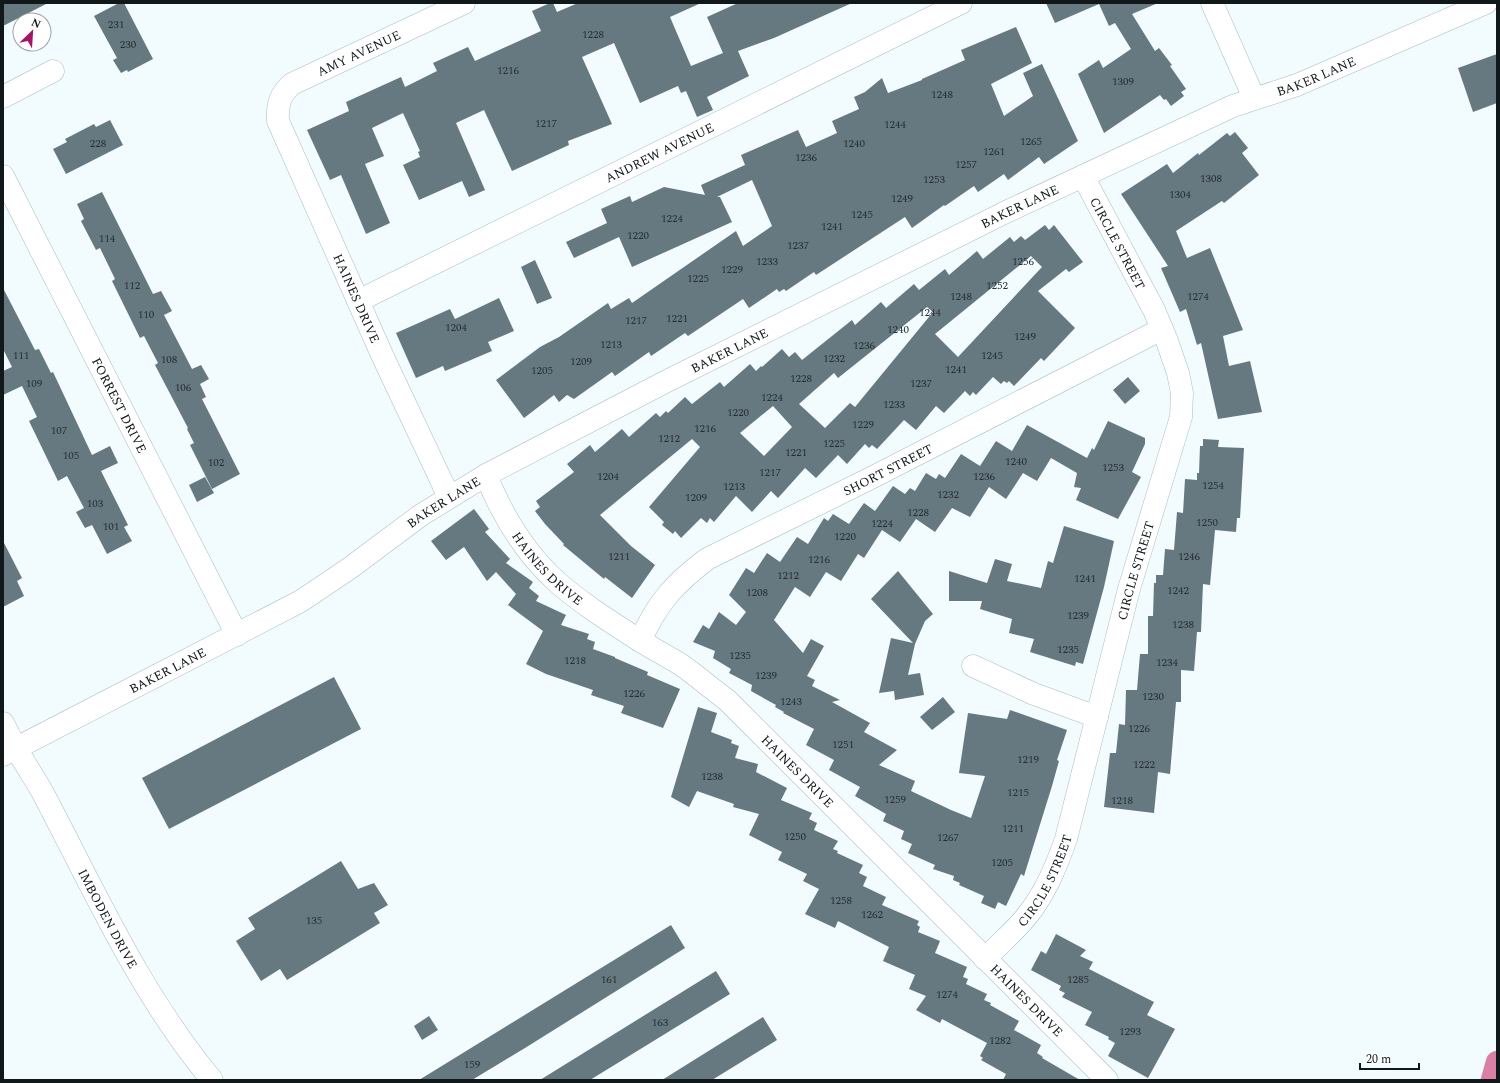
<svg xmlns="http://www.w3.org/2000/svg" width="1500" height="1083" font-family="Spectral,serif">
<rect width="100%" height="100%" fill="#f2fbfe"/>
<g fill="#667980" fill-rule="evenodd">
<path d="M 3,3 L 48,3 L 3,26 Z"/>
<path d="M 119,3 L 124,3 L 153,59 L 128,72 L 127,70 L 121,73 L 113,60 L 117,58 L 94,16 Z"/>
<path d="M 550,3 L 553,3 L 557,12 L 578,3 L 701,3 L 670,17 L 691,66 L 723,53 L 707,17 L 738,3 L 852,3 L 774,38 L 738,51 L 749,76 L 707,97 L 713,110 L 697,117 L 686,91 L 681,93 L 678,86 L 640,103 L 614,43 L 582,57 L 612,124 L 568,141 L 569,145 L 512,171 L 484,110 L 456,123 L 485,190 L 469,197 L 462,181 L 419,200 L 403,165 L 420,157 L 418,152 L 420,151 L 403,113 L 372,128 L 384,156 L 365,164 L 390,223 L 366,234 L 341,175 L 330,180 L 307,130 L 349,111 L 346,102 L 401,77 L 405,87 L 437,71 L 433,63 L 468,47 L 475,61 L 541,31 L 532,11 Z"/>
<path d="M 1046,3 L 1158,3 L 1132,14 L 1155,51 L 1159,48 L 1172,65 L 1170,66 L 1186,89 L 1181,92 L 1184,96 L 1171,106 L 1166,99 L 1164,100 L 1160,95 L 1104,133 L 1078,74 L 1099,60 L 1103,68 L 1131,49 L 1115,23 L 1109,26 L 1099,4 L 1055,23 Z"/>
<path d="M 1016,27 L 1032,63 L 991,84 L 1004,116 L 1033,96 L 1023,73 L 1042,64 L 1078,141 L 1044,164 L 1039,157 L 1008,180 L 1004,174 L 978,192 L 974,186 L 945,206 L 944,205 L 912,228 L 905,217 L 816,275 L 814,272 L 786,291 L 784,289 L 779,292 L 777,289 L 749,308 L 743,299 L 688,336 L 685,333 L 651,356 L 649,352 L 615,376 L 612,372 L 574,399 L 567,395 L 559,402 L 554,395 L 524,418 L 496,380 L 540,347 L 559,337 L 608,303 L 611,309 L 629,298 L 632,303 L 736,231 L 743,246 L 772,226 L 752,180 L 717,197 L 720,197 L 732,222 L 632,267 L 619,237 L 574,258 L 566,242 L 607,223 L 601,209 L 630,196 L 632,202 L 664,187 L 705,195 L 701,185 L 745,165 L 741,155 L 798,130 L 806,147 L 837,133 L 832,121 L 859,109 L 854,97 L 865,92 L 882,78 L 888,93 L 922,80 L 922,79 L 965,60 L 961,50 Z"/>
<path d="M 1497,54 L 1497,103 L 1473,112 L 1458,68 Z"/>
<path d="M 110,120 L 123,145 L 66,174 L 53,149 L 67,142 L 65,139 L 94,124 L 96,127 Z"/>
<path d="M 1235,132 L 1248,148 L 1242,153 L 1259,175 L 1224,203 L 1222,201 L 1176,231 L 1187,258 L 1210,248 L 1243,330 L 1223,336 L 1229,366 L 1250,361 L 1262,412 L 1218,419 L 1201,343 L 1197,345 L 1186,309 L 1180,312 L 1161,268 L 1168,266 L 1121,194 L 1167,164 L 1173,173 L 1198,153 L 1199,155 L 1227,133 L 1230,136 Z"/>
<path d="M 102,192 L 153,294 L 161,291 L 172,311 L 164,315 L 192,369 L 201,365 L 209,379 L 200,384 L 206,397 L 202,399 L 240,474 L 212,489 L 190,445 L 194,443 L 187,429 L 188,428 L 155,365 L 158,363 L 144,336 L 140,338 L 112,281 L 115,279 L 100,248 L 96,250 L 81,221 L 84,219 L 77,204 Z"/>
<path d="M 1045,225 L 1049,230 L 1054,225 L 1083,262 L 1069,272 L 1066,269 L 1038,291 L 1075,328 L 1044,361 L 1041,358 L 1014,386 L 1009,381 L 1007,383 L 1004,381 L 1001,384 L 993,377 L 976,395 L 973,392 L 970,396 L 965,391 L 944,413 L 936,406 L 916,430 L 904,420 L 877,449 L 872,445 L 869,448 L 865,444 L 847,464 L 838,455 L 816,478 L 805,468 L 778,498 L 771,491 L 752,512 L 736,496 L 714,522 L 710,518 L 707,523 L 701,518 L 681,538 L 675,531 L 673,534 L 662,525 L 664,522 L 649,507 L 700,447 L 692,439 L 600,515 L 631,546 L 655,565 L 632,598 L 605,577 L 604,579 L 563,545 L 564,544 L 545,524 L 535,511 L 540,507 L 536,501 L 574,472 L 567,464 L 590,445 L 595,452 L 622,429 L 629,437 L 656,413 L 660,417 L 666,411 L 668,413 L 685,397 L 692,404 L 720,382 L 724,387 L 750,364 L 756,371 L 761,366 L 762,367 L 782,349 L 789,357 L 795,352 L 802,360 L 852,320 L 855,325 L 881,302 L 886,308 L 914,284 L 919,290 L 945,269 L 949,275 L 977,251 L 983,259 L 1010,237 L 1014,242 L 1021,236 L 1025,240 ZM 1031,256 L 1042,267 L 958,357 L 935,334 ZM 927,307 L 933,312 L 855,407 L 850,403 L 825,428 L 799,404 L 834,373 L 838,378 ZM 773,406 L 792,427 L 764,456 L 740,433 Z"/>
<path d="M 535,260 L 552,298 L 537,304 L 521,267 Z"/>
<path d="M 3,288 L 35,350 L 39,349 L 51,373 L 53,372 L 92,455 L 110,446 L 118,463 L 101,471 L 128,525 L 124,527 L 132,541 L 107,554 L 92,525 L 85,528 L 76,512 L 84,508 L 67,476 L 58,481 L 29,421 L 37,417 L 22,386 L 3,395 L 3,371 L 12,367 L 3,349 Z"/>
<path d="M 499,298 L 514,331 L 488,342 L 492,351 L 445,371 L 443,366 L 416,378 L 396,333 L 450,309 L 455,319 Z"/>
<path d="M 1128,377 L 1140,391 L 1125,404 L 1113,390 Z"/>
<path d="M 1108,421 L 1145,438 L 1145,444 L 1132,472 L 1141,477 L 1118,519 L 1076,500 L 1081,488 L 1074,487 L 1077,473 L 1051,458 L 1037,481 L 1023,473 L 1006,499 L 989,487 L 970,517 L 952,508 L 935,532 L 916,519 L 900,542 L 882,530 L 864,558 L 858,554 L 841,581 L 826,572 L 810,597 L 795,587 L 774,620 L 803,653 L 811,639 L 824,646 L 807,676 L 815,680 L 812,686 L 840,700 L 832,702 L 870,723 L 864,732 L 897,750 L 879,765 L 915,781 L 911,791 L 951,810 L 971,818 L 985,776 L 959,773 L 968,713 L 1007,719 L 1010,710 L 1067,730 L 1057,760 L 1059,761 L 1052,786 L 1024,876 L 1021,874 L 1006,906 L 998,902 L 995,909 L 981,903 L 984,896 L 959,885 L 960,883 L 953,880 L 954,876 L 933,869 L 935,865 L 908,853 L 912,844 L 901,839 L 904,831 L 883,821 L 886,814 L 855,796 L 860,787 L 829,770 L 834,760 L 806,745 L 814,729 L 783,713 L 784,712 L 775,707 L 776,705 L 751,691 L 752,685 L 729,673 L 731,669 L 713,658 L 715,651 L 693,642 L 703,625 L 709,629 L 719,612 L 736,625 L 746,612 L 729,595 L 746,568 L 754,573 L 767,553 L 780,562 L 797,537 L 808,544 L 824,518 L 828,521 L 833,514 L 849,524 L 864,503 L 875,511 L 893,486 L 905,494 L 910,488 L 915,491 L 926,473 L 936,479 L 939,474 L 945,478 L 961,454 L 980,466 L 996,441 L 1012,451 L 1027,425 L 1087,458 L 1092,448 L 1094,450 Z"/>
<path d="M 1203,439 L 1219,440 L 1218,447 L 1244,448 L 1240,518 L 1237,518 L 1236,532 L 1215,530 L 1210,585 L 1203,584 L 1201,632 L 1197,632 L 1194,671 L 1181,670 L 1181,702 L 1176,702 L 1170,774 L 1158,772 L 1154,813 L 1104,807 L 1110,753 L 1116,753 L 1119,724 L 1125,725 L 1126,690 L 1137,690 L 1140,654 L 1148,654 L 1148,616 L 1153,616 L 1154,583 L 1156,583 L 1156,575 L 1163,575 L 1165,549 L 1174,550 L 1177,512 L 1183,513 L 1185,479 L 1197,480 L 1197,473 L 1199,473 L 1200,446 L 1203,446 Z"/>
<path d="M 205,477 L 214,493 L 197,502 L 189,485 Z"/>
<path d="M 474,509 L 489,529 L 485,532 L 510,559 L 506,563 L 533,582 L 529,588 L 539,596 L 536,601 L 566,615 L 561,625 L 589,634 L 587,639 L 595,642 L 593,649 L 615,657 L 615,658 L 648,672 L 647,675 L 680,689 L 663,728 L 621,713 L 624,706 L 591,695 L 593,690 L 546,674 L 526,664 L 543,631 L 508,605 L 516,594 L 496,572 L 487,581 L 464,547 L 446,560 L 431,541 Z"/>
<path d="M 1064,526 L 1114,541 L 1104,587 L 1083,664 L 1076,662 L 1075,666 L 1030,652 L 1034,639 L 1009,633 L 1012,619 L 980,609 L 982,601 L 949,601 L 949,571 L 987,583 L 995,559 L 1012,564 L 1007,581 L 1041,588 L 1048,561 L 1053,563 Z"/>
<path d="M 3,541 L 22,578 L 17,581 L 24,596 L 3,607 Z"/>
<path d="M 898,571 L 933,614 L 925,621 L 915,644 L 908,675 L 920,673 L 924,695 L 895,700 L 894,691 L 879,693 L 891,638 L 913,643 L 871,599 Z"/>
<path d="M 334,677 L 361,729 L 169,829 L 142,778 Z"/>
<path d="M 943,697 L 955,712 L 932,730 L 920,717 Z"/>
<path d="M 698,707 L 717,713 L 711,732 L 732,740 L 731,743 L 739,746 L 735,758 L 758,764 L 756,772 L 787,788 L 781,800 L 812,813 L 809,819 L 817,823 L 814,830 L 838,841 L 833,849 L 838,851 L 837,853 L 863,865 L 859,873 L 867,877 L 863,886 L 886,897 L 882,905 L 919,921 L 917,925 L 920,927 L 918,932 L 940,941 L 935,953 L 967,967 L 963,977 L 968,979 L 966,984 L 987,994 L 984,1000 L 991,1003 L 990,1005 L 1019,1021 L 1014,1030 L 1041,1045 L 1037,1053 L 1043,1057 L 1042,1058 L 1080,1080 L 1003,1080 L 1006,1074 L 981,1060 L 983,1058 L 980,1056 L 987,1043 L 942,1019 L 940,1023 L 916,1010 L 926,996 L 909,989 L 915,975 L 883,961 L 889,947 L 838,921 L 835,928 L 805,914 L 819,889 L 803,881 L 807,874 L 778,860 L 782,852 L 749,835 L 759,814 L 733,807 L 734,804 L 697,791 L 689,807 L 671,797 Z"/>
<path d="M 341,861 L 358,889 L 374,883 L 388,905 L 374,913 L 380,923 L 287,980 L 280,969 L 261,981 L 236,941 L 255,929 L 248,918 Z"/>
<path d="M 671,925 L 685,948 L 525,1048 L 472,1080 L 419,1080 Z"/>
<path d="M 1056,934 L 1086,950 L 1080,956 L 1093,962 L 1089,969 L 1154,1002 L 1147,1015 L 1175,1029 L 1148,1078 L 1108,1056 L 1115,1043 L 1108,1039 L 1109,1037 L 1085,1025 L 1092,1012 L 1062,997 L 1065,993 L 1059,990 L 1061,986 L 1031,970 L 1041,951 L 1046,954 Z"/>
<path d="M 716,971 L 730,994 L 590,1080 L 540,1080 Z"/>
<path d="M 429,1016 L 438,1030 L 422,1040 L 414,1026 Z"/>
<path d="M 763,1017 L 777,1040 L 712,1080 L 662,1080 Z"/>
</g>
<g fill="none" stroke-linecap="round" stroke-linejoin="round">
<g stroke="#a8bdc4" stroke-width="23">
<g id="minor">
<path d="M 1212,3 L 1254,98"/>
<path d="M 3,97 L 53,71"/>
<path id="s1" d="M 3,176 L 237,635"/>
<path id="s2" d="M 358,301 L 961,3"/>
<path id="s3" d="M 486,475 C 502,515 525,553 557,582 C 582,604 611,622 639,640 C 653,649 669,657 683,666 C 698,677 712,689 727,700 L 1107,1080"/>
<path id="s4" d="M 449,497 L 383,357 L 278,121 C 277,105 280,94 292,84 L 464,3"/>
<path id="s5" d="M 640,641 C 658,602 673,585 707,559 L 871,478 L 1162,329"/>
<path d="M 973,666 L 1034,694 L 1097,717"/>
<path id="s6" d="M 3,723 C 8,732 12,742 17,750 C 26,766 37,781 45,797 C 96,894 141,995 212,1080"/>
<path id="s7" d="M 3,755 L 301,601 L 350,568 L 421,515 L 486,475 L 667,381 L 1008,211 L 1233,106 L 1297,85 L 1486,3"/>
<path id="s8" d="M 985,959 C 998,945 1014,932 1026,917 C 1045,894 1056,867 1066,839 L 1129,589 L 1181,417 L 1182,393 L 1178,373 L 1167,341 L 1154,310 L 1083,176"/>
</g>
</g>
<g stroke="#d4d5d6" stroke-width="23">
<path id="motorway" d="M 1492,1080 L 1497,1062"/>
</g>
<use href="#minor" stroke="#fff" stroke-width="22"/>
<use href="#motorway" stroke="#da7fa6" stroke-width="22"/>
</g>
<g text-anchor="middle" stroke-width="4" stroke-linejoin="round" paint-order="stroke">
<g font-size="11" fill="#263034">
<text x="116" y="28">231</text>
<text x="593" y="38">1228</text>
<text x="128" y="48">230</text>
<text x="508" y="74">1216</text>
<text x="1123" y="85">1309</text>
<text x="942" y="98">1248</text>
<text x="546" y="127">1217</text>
<text x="895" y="128">1244</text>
<text x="1031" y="145">1265</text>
<text x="98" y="147">228</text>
<text x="854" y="147">1240</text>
<text x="994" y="155">1261</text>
<text x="806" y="161">1236</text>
<text x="966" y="168">1257</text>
<text x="1211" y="182">1308</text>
<text x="934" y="183">1253</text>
<text x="1180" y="198">1304</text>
<text x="902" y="202">1249</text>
<text x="862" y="218">1245</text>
<text x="672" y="222">1224</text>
<text x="832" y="230">1241</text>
<text x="638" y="239">1220</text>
<text x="107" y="242">114</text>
<text x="798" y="249">1237</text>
<text x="767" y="265">1233</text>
<text x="1023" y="265">1256</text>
<text x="732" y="273">1229</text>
<text x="698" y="282">1225</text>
<text x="132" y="289">112</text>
<text x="997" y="289">1252</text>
<text x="961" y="300">1248</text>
<text x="1198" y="300">1274</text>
<text x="930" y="316">1244</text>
<text x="146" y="318">110</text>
<text x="677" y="322">1221</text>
<text x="636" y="324">1217</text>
<text x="456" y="331">1204</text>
<text x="898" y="333">1240</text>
<text x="1025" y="340">1249</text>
<text x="611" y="348">1213</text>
<text x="864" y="349">1236</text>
<text x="21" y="359">111</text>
<text x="992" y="359">1245</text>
<text x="834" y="362">1232</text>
<text x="169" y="363">108</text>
<text x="581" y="365">1209</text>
<text x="956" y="373">1241</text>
<text x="542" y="374">1205</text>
<text x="801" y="382">1228</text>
<text x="34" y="387">109</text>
<text x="921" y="387">1237</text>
<text x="183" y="391">106</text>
<text x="772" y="401">1224</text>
<text x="894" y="408">1233</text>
<text x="738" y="416">1220</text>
<text x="863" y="428">1229</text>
<text x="705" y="432">1216</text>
<text x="59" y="434">107</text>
<text x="669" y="442">1212</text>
<text x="834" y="447">1225</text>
<text x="796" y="456">1221</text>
<text x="71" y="459">105</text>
<text x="1016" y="465">1240</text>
<text x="216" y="466">102</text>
<text x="1113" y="471">1253</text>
<text x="770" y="476">1217</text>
<text x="608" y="480">1204</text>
<text x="984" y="480">1236</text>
<text x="1213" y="489">1254</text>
<text x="734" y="490">1213</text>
<text x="948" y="498">1232</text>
<text x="696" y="501">1209</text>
<text x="95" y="507">103</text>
<text x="918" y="516">1228</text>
<text x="1207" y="526">1250</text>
<text x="882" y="527">1224</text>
<text x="111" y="530">101</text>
<text x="845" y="540">1220</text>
<text x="619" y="560">1211</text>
<text x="1189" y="560">1246</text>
<text x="819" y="563">1216</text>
<text x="788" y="579">1212</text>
<text x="1085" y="582">1241</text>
<text x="1178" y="594">1242</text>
<text x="757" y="596">1208</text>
<text x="1078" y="619">1239</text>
<text x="1183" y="628">1238</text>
<text x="1068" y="653">1235</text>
<text x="740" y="659">1235</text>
<text x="575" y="664">1218</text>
<text x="1167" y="666">1234</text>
<text x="766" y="679">1239</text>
<text x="634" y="697">1226</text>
<text x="1153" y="700">1230</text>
<text x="791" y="705">1243</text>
<text x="1139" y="732">1226</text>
<text x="843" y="748">1251</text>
<text x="1028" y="763">1219</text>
<text x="1144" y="768">1222</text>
<text x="712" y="780">1238</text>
<text x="1018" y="796">1215</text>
<text x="895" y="803">1259</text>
<text x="1122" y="804">1218</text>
<text x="1013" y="832">1211</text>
<text x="795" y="840">1250</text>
<text x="948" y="841">1267</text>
<text x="1002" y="866">1205</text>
<text x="841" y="904">1258</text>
<text x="872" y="918">1262</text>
<text x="314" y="924">135</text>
<text x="609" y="983">161</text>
<text x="1078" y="983">1285</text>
<text x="947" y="998">1274</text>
<text x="660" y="1026">163</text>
<text x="1130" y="1035">1293</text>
<text x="1000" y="1044">1282</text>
<text x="472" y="1068">159</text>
</g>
<g font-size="13" fill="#10181a" stroke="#fff">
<text dy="5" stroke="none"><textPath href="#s4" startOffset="528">AMY AVENUE</textPath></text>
<text dy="5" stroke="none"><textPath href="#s7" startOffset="1481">BAKER LANE</textPath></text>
<text dy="5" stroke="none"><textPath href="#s2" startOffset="336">ANDREW AVENUE</textPath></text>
<text dy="5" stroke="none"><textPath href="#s7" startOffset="1157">BAKER LANE</textPath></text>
<text transform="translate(1118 243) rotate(62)" y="5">CIRCLE STREET</text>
<text transform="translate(357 298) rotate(66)" y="5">HAINES DRIVE</text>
<text dy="5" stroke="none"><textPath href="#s7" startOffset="833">BAKER LANE</textPath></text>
<text dy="5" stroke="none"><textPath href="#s1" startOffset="257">FORREST DRIVE</textPath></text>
<text dy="5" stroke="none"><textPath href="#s5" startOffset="309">SHORT STREET</textPath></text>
<text dy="5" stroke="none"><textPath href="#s7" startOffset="509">BAKER LANE</textPath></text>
<text dy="5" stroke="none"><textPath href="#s3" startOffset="113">HAINES DRIVE</textPath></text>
<text dy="5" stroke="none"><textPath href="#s8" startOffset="424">CIRCLE STREET</textPath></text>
<text dy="5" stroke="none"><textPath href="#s7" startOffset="185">BAKER LANE</textPath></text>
<text dy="5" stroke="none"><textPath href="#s3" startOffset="437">HAINES DRIVE</textPath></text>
<text dy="5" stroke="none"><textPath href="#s8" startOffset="100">CIRCLE STREET</textPath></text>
<text dy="5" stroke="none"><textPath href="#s6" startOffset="222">IMBODEN DRIVE</textPath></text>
<text dy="5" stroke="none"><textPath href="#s3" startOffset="761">HAINES DRIVE</textPath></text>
</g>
</g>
<rect width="1500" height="1083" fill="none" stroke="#10181a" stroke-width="8"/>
<g transform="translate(32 32) rotate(25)"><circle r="19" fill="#ffffff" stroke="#9fa3a3"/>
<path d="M0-3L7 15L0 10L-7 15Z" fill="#a01763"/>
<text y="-6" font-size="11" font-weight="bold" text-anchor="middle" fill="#10181a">N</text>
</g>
<path d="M1360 1063v6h59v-6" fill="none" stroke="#10181a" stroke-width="2"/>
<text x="1366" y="1063" font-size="12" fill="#10181a" stroke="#ffffff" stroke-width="3" paint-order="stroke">20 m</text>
</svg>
